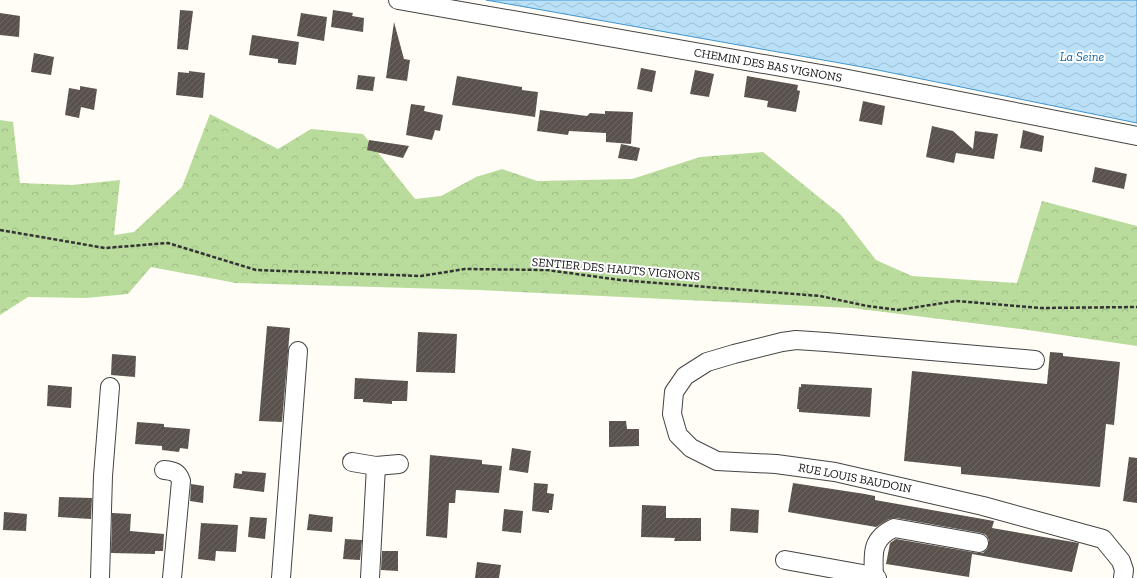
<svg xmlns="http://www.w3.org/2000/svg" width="1137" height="578" font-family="'Zilla Slab',serif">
<defs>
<pattern id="forest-crowns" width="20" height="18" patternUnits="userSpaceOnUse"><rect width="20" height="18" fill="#b9dc9c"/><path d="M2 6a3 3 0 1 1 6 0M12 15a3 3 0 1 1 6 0" fill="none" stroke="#9ebc85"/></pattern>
<pattern id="water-waves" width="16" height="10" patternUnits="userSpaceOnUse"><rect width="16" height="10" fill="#b9e0f7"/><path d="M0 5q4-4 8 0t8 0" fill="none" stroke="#9ebfd3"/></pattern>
<pattern id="building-hatch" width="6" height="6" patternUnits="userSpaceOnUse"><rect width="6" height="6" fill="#5a524d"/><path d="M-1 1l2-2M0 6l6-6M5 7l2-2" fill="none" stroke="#6d6662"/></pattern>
</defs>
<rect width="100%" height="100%" fill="#fffdf5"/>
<path fill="url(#forest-crowns)" d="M 210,114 L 278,149 L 311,129 L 363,134 L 415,199 L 441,196 L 476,177 L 502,169 L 537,181 L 632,179 L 700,157 L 763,152 L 841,215 L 876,260 L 912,276 L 1017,283 L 1042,201 L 1137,226 L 1137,346 L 1021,329 L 852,308 L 479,290 L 236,283 L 151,267 L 128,294 L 86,298 L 28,297 L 0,315 L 0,120 L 13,122 L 20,183 L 72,185 L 120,180 L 114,235 L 134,232 L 182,187 Z"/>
<path fill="url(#water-waves)" stroke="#3f96cf" d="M 486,0 L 1137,0 L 1137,123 L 868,68 Z"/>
<g fill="url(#building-hatch)">
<path d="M 180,10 L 193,11 L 188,50 L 177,49 Z"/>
<path d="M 333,10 L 353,13 L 352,16 L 364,18 L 363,32 L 331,27 Z"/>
<path d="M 0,13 L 20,16 L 19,37 L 0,35 Z"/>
<path d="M 301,13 L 327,17 L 324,41 L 297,36 Z"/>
<path d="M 394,22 L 404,59 L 410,60 L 407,81 L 386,78 Z"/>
<path d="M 252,35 L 299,42 L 296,65 L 278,63 L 278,59 L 249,55 Z"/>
<path d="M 34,53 L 54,57 L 51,75 L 31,72 Z"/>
<path d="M 641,68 L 656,71 L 652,92 L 637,89 Z"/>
<path d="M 695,70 L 714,74 L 709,97 L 690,94 Z"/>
<path d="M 189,71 L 205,73 L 203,98 L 176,95 L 178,72 L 189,73 Z"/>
<path d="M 358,75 L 375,77 L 373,91 L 356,89 Z"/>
<path d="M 457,76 L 522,87 L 522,90 L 538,92 L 535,117 L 452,105 Z"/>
<path d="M 747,76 L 798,85 L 797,90 L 800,91 L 796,112 L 767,107 L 768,101 L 744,97 Z"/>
<path d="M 80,86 L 97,89 L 94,110 L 81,107 L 79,118 L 65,115 L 69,88 L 80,90 Z"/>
<path d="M 863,101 L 885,106 L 882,125 L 859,121 Z"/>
<path d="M 411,104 L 425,106 L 424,111 L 443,115 L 440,131 L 435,130 L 432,140 L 406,135 Z"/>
<path d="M 540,110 L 587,116 L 590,113 L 605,114 L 605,111 L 633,112 L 631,144 L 606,142 L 606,133 L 569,131 L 568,135 L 537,131 Z"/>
<path d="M 932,126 L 953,131 L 973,149 L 975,131 L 998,134 L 994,159 L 956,153 L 954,163 L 926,157 Z"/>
<path d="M 1023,130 L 1044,136 L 1042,152 L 1020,148 Z"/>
<path d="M 369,140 L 409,146 L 403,158 L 367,150 Z"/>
<path d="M 621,144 L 640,148 L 637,161 L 618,158 Z"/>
<path d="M 1095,167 L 1127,174 L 1124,189 L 1092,182 Z"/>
<path d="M 267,326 L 290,328 L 282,422 L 259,421 Z"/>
<path d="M 418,332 L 457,334 L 455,373 L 416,372 Z"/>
<path d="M 1050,352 L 1063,353 L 1063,356 L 1120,362 L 1114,425 L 1106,424 L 1100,487 L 961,474 L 961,467 L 904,461 L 912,371 L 1047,384 Z"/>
<path d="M 112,354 L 136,356 L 135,377 L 111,375 Z"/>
<path d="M 355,378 L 408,381 L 407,401 L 392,401 L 392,404 L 363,402 L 363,399 L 354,399 Z"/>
<path d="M 801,384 L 872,388 L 870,417 L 799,412 L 799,409 L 797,409 L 799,387 L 801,387 Z"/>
<path d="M 48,385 L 72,387 L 71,408 L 47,406 Z"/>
<path d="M 609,421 L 626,421 L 627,429 L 639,429 L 639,446 L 609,447 Z"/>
<path d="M 137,422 L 164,424 L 164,427 L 190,429 L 188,449 L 180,448 L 179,452 L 162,450 L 162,446 L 135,444 Z"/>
<path d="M 512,448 L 531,451 L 528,473 L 509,470 Z"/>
<path d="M 430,455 L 482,460 L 482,464 L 502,466 L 499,493 L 456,490 L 455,503 L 449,503 L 447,538 L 426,536 Z"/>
<path d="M 1129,457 L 1137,458 L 1137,503 L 1123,501 Z"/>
<path d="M 242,471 L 266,473 L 264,492 L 233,488 L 235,473 L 242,474 Z"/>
<path d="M 534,483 L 548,484 L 547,493 L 554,494 L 552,510 L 549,510 L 549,513 L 532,511 Z"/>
<path d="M 793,483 L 865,494 L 875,496 L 875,500 L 994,521 L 992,528 L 1079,543 L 1072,572 L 972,554 L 969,577 L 886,564 L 890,543 L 896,539 L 978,553 L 983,553 L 987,549 L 989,540 L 986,535 L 981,533 L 896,518 L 889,519 L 876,527 L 788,512 Z"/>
<path d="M 191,484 L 204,486 L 203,503 L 190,501 Z"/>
<path d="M 59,497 L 92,498 L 91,519 L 58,517 Z"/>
<path d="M 642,505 L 666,506 L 666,518 L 701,518 L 701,541 L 674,541 L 675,538 L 641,537 Z"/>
<path d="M 731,508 L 759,510 L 758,533 L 730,531 Z"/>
<path d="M 504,509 L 523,511 L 521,533 L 502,531 Z"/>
<path d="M 4,512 L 27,514 L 26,531 L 3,530 Z"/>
<path d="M 112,513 L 131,514 L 130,531 L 164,534 L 163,551 L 155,551 L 155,554 L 111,553 Z"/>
<path d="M 309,514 L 333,517 L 332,532 L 307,530 Z"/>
<path d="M 250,517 L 267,518 L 265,539 L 248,537 Z"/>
<path d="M 201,523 L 238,525 L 236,552 L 216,551 L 215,561 L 198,559 Z"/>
<path d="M 345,539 L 362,540 L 360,560 L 343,559 Z"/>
<path d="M 382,551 L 398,551 L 398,571 L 381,570 Z"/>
<path d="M 477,562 L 501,565 L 499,578 L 475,578 Z"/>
</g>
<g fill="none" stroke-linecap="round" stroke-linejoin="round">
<g stroke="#444" stroke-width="20">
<g id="minor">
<path d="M 398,0 L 838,77 L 1137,136"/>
<path d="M 1035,360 L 826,342 L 796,340 L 782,342 L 734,354 L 707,362 L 685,376 L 674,392 L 672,414 L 678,435 L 691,448 L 717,461 L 776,464 L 835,472 L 983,506 L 1103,539 L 1121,561 L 1124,570 L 1123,578"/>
<path d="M 352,462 L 376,466 L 399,464"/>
<path d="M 164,470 C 174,471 178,472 181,481 L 172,578"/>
<path d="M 785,560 L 874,576 L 877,578"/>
<path d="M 874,576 C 873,553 871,539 894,528 L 979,543"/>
<path d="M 100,578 L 103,476 L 110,387"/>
<path d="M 281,578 L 298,351"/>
<path d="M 370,578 L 376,466"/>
</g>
</g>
<path stroke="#333" stroke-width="2.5" stroke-dasharray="4 2" stroke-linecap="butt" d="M 0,230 L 105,248 L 168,243 L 256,270 L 421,276 L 465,269 L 547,270 L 620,280 L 820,296 L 867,306 L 898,310 L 956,301 L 1040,308 L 1137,307"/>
<use href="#minor" stroke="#fff" stroke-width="18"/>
</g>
<g text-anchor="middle" stroke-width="4" stroke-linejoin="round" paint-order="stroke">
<g font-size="12" fill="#111" stroke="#fff">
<text transform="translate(768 65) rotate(10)" y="4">CHEMIN DES BAS VIGNONS</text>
<text transform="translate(616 269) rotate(5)" y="4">SENTIER DES HAUTS VIGNONS</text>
<text transform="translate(855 478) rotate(11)" y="4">RUE LOUIS BAUDOIN</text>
</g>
<g font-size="13" font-style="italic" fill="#1768a6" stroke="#fff">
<text x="1082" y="61">La Seine</text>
</g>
</g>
</svg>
